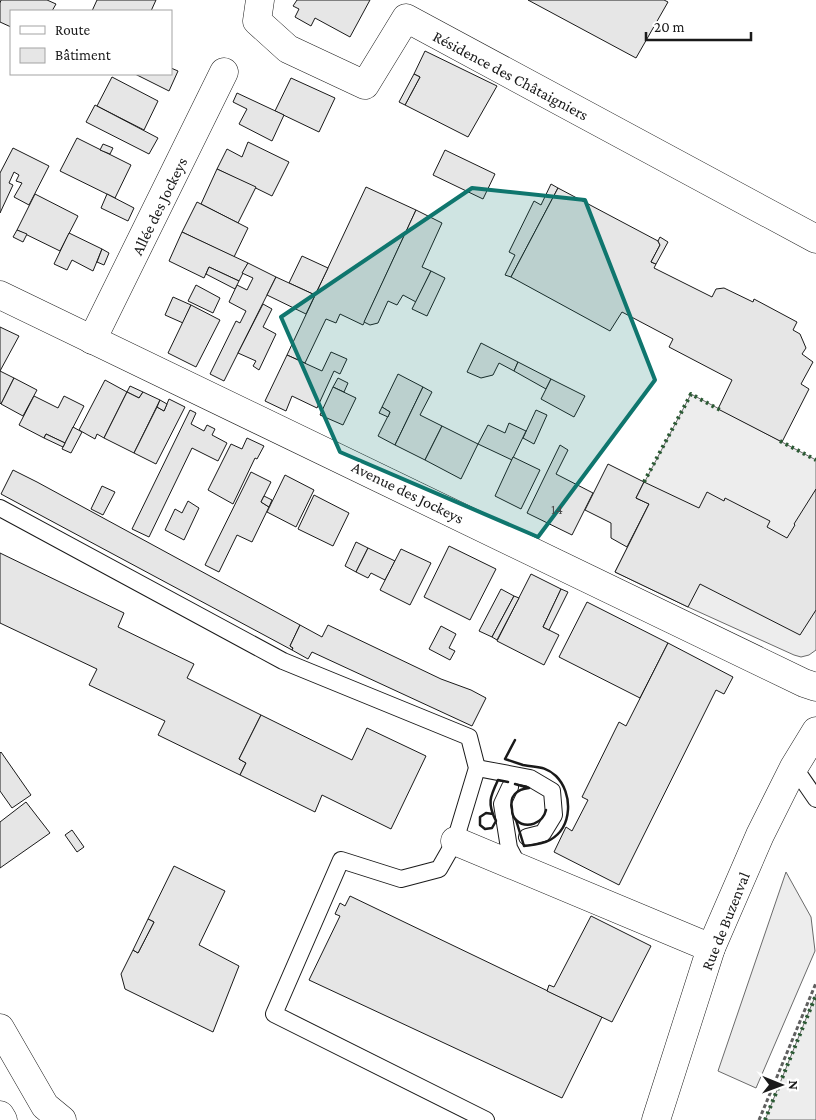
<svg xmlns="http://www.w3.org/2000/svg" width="816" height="1120" font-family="'Crimson Pro',serif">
<rect width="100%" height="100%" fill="#fff"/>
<g fill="#ededed" stroke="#6a6a6a">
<path d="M 691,394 L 816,460 L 816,650 L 809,655 L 801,657 L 794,655 L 688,607 L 615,572 L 649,505 L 643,485 Z"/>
<path d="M 786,872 L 811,917 L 815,951 L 756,1088 L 718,1071 Z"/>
<path d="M 816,994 L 816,1120 L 765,1120 Z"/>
</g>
<g fill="#e6e6e6" stroke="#1a1a1a">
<path d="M 1,0 L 47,0 L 56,4 L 52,11 L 11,11 L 11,27 L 0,22 L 0,3 Z"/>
<path d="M 97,0 L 156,0 L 151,11 L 92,11 Z"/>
<path d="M 297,0 L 370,0 L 350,37 L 315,18 L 311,26 L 295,17 L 299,9 L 293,6 Z"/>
<path d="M 528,0 L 664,0 L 668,2 L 636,58 Z"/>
<path d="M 425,51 L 497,86 L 468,137 L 405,105 L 420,77 L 414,74 Z"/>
<path d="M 171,68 L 178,71 L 169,91 L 135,74 L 171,74 Z"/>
<path d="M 414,74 L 420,77 L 405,105 L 399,102 Z"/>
<path d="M 112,77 L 158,101 L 144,130 L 97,106 Z"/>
<path d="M 291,78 L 335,98 L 319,132 L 275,111 Z"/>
<path d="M 237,93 L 284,115 L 272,141 L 239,124 L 247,109 L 233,102 Z"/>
<path d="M 95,105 L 158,138 L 149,154 L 86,122 Z"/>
<path d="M 77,138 L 131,165 L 115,198 L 60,171 Z"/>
<path d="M 248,142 L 289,162 L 272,196 L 217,169 L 227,149 L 242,157 Z"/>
<path d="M 103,144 L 113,148 L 110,154 L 100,150 Z"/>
<path d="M 13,148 L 49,166 L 29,205 L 14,197 L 22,183 L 16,181 L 19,175 L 14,172 L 9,183 L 13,185 L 0,213 L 0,173 Z"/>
<path d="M 445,150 L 495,174 L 483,199 L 433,175 Z"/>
<path d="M 217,169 L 256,187 L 238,223 L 201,204 Z"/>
<path d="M 551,184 L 558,188 L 511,277 L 505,275 L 515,255 L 509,252 L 534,201 L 541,205 Z"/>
<path d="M 366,187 L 416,210 L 363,325 L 340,314 L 336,323 L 326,319 L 305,363 L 287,355 Z"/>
<path d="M 558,188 L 658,241 L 660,245 L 651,262 L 656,264 L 654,268 L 712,297 L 716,289 L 724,288 L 753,302 L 754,299 L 797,322 L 793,330 L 800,334 L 806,348 L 802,354 L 813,362 L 801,384 L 809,389 L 782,442 L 718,409 L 732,380 L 669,347 L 673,339 L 622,312 L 610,331 L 511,277 Z"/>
<path d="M 35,194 L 78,216 L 60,251 L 17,230 Z"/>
<path d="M 107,194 L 134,208 L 128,221 L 101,208 Z"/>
<path d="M 197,202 L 248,228 L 234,257 L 182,232 Z"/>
<path d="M 416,210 L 442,223 L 422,267 L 431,271 L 416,302 L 403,295 L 397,305 L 388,301 L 378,323 L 370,325 L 364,322 Z"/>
<path d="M 17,230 L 27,234 L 23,242 L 13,237 Z"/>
<path d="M 182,232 L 248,263 L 239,281 L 209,267 L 204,278 L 169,261 Z"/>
<path d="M 69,233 L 102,249 L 93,271 L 72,260 L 67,270 L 54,264 Z"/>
<path d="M 660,237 L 668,242 L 656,264 L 651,262 L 660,245 L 658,241 Z"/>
<path d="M 102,249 L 109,253 L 104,265 L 97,262 Z"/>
<path d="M 302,256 L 328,268 L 315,295 L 289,283 Z"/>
<path d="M 248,263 L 276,277 L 224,381 L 210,374 L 236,321 L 240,323 L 246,311 L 229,302 L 237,285 L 247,290 L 253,278 L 242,273 Z"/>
<path d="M 209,267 L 239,281 L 235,289 L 206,274 Z"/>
<path d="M 431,271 L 445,278 L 427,316 L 412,309 Z"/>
<path d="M 276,277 L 315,295 L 306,314 L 267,295 Z"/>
<path d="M 196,285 L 220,298 L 213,313 L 188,301 Z"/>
<path d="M 173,297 L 191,305 L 183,323 L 165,315 Z"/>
<path d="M 263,304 L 272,309 L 263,327 L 276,334 L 259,370 L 253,366 L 256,361 L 238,353 Z"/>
<path d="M 191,305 L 220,320 L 196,367 L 168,353 Z"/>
<path d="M 0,327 L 19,336 L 0,371 L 14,378 L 1,404 L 0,403 Z"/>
<path d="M 481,343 L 518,362 L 514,371 L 499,363 L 493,375 L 481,378 L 467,372 Z"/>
<path d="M 331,352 L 347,359 L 340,374 L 334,371 L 317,408 L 292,396 L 286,411 L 265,401 L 287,355 L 322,371 Z"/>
<path d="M 518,362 L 551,379 L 546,389 L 514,371 Z"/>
<path d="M 398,374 L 423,387 L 395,445 L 378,436 L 390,412 L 382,407 Z"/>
<path d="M 14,378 L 37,390 L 23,416 L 1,404 Z"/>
<path d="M 338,378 L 348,383 L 344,392 L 333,387 Z"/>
<path d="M 551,379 L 585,396 L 574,417 L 541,399 Z"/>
<path d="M 105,380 L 127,392 L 104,438 L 97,434 L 95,439 L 79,430 Z"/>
<path d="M 130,386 L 143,392 L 139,398 L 127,392 Z"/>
<path d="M 333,387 L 356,398 L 343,425 L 320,415 Z"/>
<path d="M 423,387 L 432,392 L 420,415 L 442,426 L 425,460 L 395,445 Z"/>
<path d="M 127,392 L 139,398 L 143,392 L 160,400 L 134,453 L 104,438 Z"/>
<path d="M 34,396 L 58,408 L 64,396 L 84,406 L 65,443 L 46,434 L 44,438 L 19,425 Z"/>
<path d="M 169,399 L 185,407 L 156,464 L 134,453 L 157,407 L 164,411 Z"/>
<path d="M 160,400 L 167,404 L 164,411 L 157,407 Z"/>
<path d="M 382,407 L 390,412 L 388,417 L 379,413 Z"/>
<path d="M 190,410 L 196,413 L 191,424 L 204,431 L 207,425 L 215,429 L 212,435 L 227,443 L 218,461 L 192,448 L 149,537 L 132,529 Z"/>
<path d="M 536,410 L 547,415 L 534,444 L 523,438 Z"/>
<path d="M 509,423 L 526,431 L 512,460 L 478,444 L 488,425 L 505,433 Z"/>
<path d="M 442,426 L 478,444 L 461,479 L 425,460 Z"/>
<path d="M 73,427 L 82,432 L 71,453 L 62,449 Z"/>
<path d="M 46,434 L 65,443 L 63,447 L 44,438 Z"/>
<path d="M 247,438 L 264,446 L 257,459 L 255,458 L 233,504 L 208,490 L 231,444 L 242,449 Z"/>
<path d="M 560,445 L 568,450 L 556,474 L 593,493 L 572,535 L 527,513 Z"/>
<path d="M 513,457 L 540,470 L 521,509 L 495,496 Z"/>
<path d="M 608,464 L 644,482 L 636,498 L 649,504 L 627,547 L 611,538 L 611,523 L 585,510 Z"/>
<path d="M 13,470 L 37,482 L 300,625 L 290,646 L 293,648 L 292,650 L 1,494 Z"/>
<path d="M 251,472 L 271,482 L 261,502 L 269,507 L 252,542 L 237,535 L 219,572 L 205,565 Z"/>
<path d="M 285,475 L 314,490 L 296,527 L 267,512 Z"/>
<path d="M 644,482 L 699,508 L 707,492 L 724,501 L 725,498 L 770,521 L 767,527 L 787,538 L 795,525 L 794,524 L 816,489 L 816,610 L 800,635 L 700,584 L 688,607 L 615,572 L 649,504 L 636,498 Z"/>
<path d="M 102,486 L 115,492 L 103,515 L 91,509 Z"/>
<path d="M 314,495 L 349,513 L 333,546 L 298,529 Z"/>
<path d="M 264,496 L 272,500 L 269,507 L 261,502 Z"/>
<path d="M 188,501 L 199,508 L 184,540 L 165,530 L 175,509 L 182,513 Z"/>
<path d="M 356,542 L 368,548 L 356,572 L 345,566 Z"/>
<path d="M 449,546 L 496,569 L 470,620 L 424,597 Z"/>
<path d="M 368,548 L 395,561 L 385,580 L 371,573 L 368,578 L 356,572 Z"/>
<path d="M 401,549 L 431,563 L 410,605 L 380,590 Z"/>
<path d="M 0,553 L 124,613 L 118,627 L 194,664 L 187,678 L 261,715 L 239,759 L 246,763 L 240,775 L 158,735 L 165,721 L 89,685 L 97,669 L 0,623 Z"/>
<path d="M 531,574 L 561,589 L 543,627 L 559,635 L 544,665 L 497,641 Z"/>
<path d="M 501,589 L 514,596 L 492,637 L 479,631 Z"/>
<path d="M 561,589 L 568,592 L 549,630 L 543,627 Z"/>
<path d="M 514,596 L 519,598 L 497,640 L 492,637 Z"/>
<path d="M 587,602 L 668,643 L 640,698 L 559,657 Z"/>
<path d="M 300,625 L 322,637 L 328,625 L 441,679 L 471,690 L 486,698 L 472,726 L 312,652 L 308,659 L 292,650 L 293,648 L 290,646 Z"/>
<path d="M 441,626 L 456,634 L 449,648 L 455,651 L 450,660 L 429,649 Z"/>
<path d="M 668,643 L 733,677 L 724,694 L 716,690 L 619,885 L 554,852 L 566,827 L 572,831 L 588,800 L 582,797 L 619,722 L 626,726 Z"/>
<path d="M 261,715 L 352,760 L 367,728 L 426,756 L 391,829 L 322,795 L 315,812 L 240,775 L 246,763 L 239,759 Z"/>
<path d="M 1,752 L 31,795 L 12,808 L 0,791 L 0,753 Z"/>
<path d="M 26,802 L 50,833 L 0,868 L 0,822 Z"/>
<path d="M 72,830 L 84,847 L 77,852 L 65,835 Z"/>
<path d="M 174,866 L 225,891 L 199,945 L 239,966 L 213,1032 L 125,989 L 121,974 L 133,950 L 138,953 L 154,922 L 148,919 Z"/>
<path d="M 350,896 L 602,1017 L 562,1098 L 309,980 L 340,916 L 335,914 L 340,903 L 345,906 Z"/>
<path d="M 591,916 L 651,946 L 612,1022 L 547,991 L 549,985 L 554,987 Z"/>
<path d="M 148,919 L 154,922 L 138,953 L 133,950 Z"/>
</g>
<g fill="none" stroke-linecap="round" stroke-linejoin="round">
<g stroke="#1a1a1a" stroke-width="18">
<g id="service">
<path d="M 0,508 L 283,661 L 469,737 L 477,768 L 455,841 L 439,869 L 401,879 L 341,860 L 274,1014 L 486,1120"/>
<path d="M 794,767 L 816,799"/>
<path d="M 477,768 L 530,778 L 552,791 L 554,815 L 543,833 L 527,837"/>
<path d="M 510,787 L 502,804 L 509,848 L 519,867"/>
</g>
</g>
<g stroke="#1a1a1a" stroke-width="29">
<g id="minor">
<path d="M 260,0 L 257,21 L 288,49 L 365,85 L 406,18 L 816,239"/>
<path d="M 0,295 L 804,683 L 816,687"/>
<path d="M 92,340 L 224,72"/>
<path d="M 455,841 L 711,948"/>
</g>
</g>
<g stroke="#1a1a1a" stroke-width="29">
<g id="secondary">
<path d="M 0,1028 L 45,1106 L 62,1120"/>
<path d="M 0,1115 L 3,1120"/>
<path d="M 656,1120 L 711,948 L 760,835 L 794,767 L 816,731"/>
</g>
</g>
<path stroke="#5f5f5f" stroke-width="3" stroke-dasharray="4 2.5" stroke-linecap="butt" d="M 759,1120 L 816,983"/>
<use href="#service" stroke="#fff" stroke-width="16"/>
<use href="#minor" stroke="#fff" stroke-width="28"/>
<use href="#secondary" stroke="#fff" stroke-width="28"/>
<g stroke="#2b5a34" stroke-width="4" stroke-dasharray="2.5 4" stroke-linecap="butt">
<path d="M 780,441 L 816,460"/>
<path d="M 644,482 L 691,394 L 720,410"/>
<path d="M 765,1120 L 816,995"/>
</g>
<g stroke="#1a1a1a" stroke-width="2.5">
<path d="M 515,740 L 505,759 C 511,761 517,763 523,765 C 536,768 544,765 556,776 C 573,793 573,827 550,840 C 541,845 533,845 524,846 L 516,820"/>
<path d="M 515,784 L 529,788 C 517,789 509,796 512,809 C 512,813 513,817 516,820 C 527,830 543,823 546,810"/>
<path d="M 493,814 L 486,813 L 480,817 L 480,825 L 485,829 L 492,828 L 496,821 C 487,803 490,797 498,780 L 508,782"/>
</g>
</g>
<path fill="#0f766e" fill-opacity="0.2" stroke="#0f766e" stroke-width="4" stroke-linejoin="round" d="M 472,188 L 585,200 L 655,380 L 538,537 L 340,452 L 281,317 Z"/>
<g text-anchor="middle" stroke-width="4" stroke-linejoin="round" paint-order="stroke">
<g font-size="14" fill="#4d4d4d">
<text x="557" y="514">14</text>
</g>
<g font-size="16" fill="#1a1a1a" stroke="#fff">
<text transform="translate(511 75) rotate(28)" y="6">Résidence des Châtaigniers</text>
<text transform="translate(159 206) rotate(-64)" y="6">Allée des Jockeys</text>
<text transform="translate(408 492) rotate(26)" y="6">Avenue des Jockeys</text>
<text transform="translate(725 921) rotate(-68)" y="6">Rue de Buzenval</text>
</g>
</g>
<rect x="10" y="10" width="162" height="65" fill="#ffffff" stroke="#a3a3a3"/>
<rect x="20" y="26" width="25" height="8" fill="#ffffff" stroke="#a3a3a3"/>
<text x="55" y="35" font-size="15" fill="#1a1a1a">Route</text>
<rect x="20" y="48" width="25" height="15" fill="#e6e6e6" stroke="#a3a3a3"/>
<text x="55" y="60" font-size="15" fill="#1a1a1a">Bâtiment</text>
<g transform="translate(781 1085) rotate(91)" stroke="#ffffff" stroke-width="4" paint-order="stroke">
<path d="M0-4L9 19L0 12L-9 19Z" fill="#1a1a1a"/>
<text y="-8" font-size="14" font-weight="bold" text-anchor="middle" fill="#1a1a1a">N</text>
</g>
<path d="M646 32v8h105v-8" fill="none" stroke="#1a1a1a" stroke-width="2.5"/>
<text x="654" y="32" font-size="15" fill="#1a1a1a" stroke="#ffffff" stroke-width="4" paint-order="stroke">20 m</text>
</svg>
